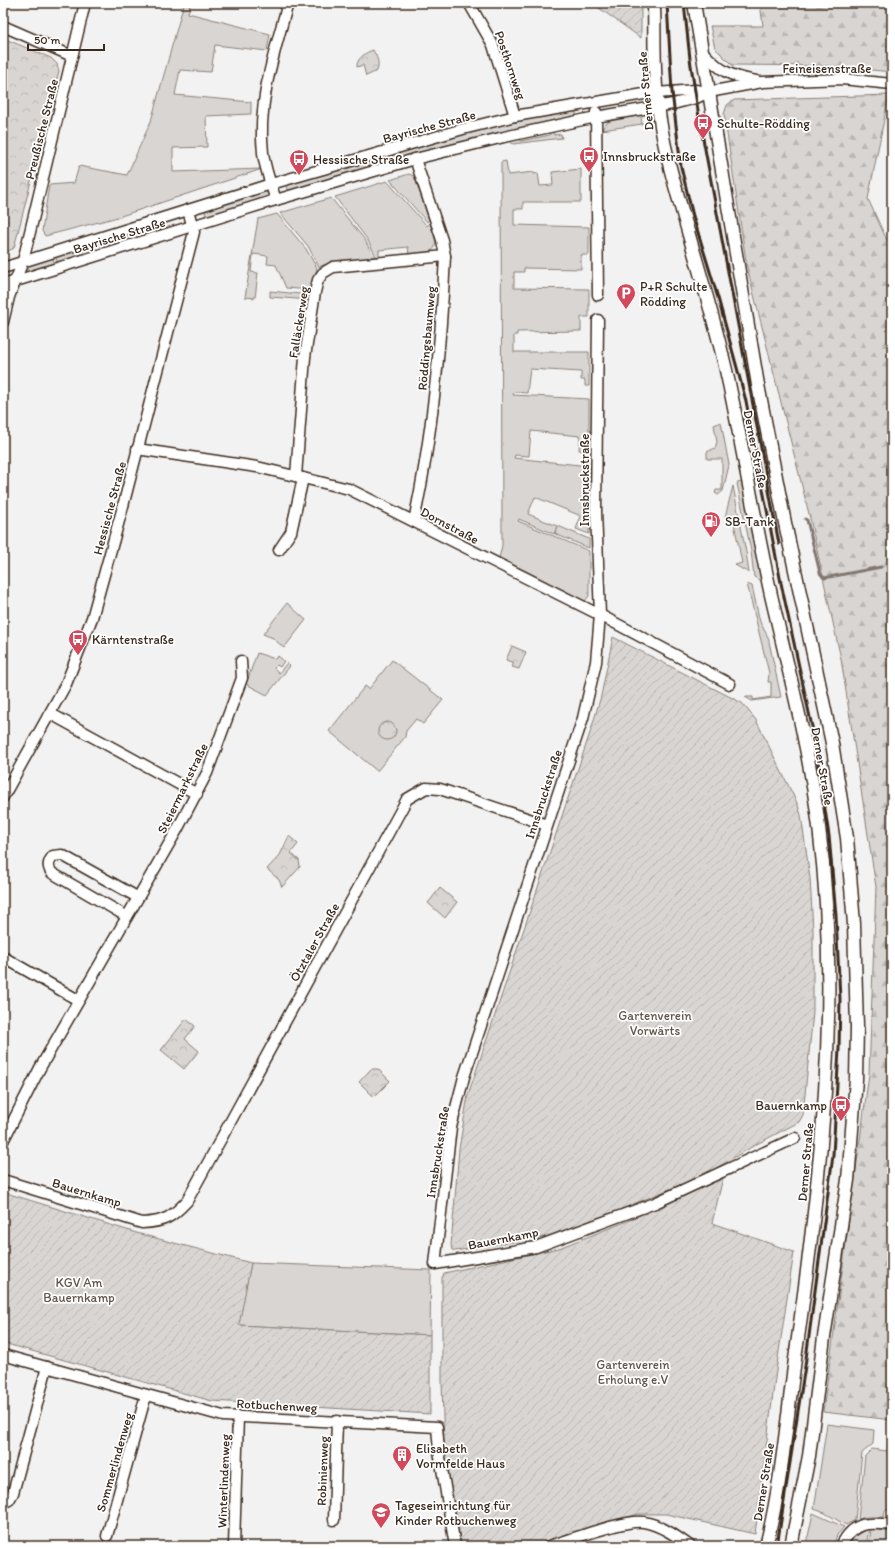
<svg xmlns="http://www.w3.org/2000/svg" width="895" height="1549" font-family="Itim,sans-serif">
<defs>
<pattern id="forest-firs" width="22" height="20" patternUnits="userSpaceOnUse"><rect width="22" height="20" fill="#d8d5d2"/><path d="M5 1l3.5 6h-7zM16 11l3.5 6h-7z" fill="#bab7b4"/></pattern>
<pattern id="park-crowns" width="20" height="18" patternUnits="userSpaceOnUse"><rect width="20" height="18" fill="#d8d5d2"/><path d="M2 6a3 3 0 1 1 6 0M12 15a3 3 0 1 1 6 0" fill="none" stroke="#bab7b4"/></pattern>
<pattern id="garden-furrows" width="10" height="10" patternUnits="userSpaceOnUse"><rect width="10" height="10" fill="#d8d5d2"/><path d="M-1 1l2-2M0 10L10 0M9 11l2-2" fill="none" stroke="#bab7b4"/></pattern>
</defs>
<rect width="100%" height="100%" fill="#f3f2f2"/>
<filter id="ink" filterUnits="userSpaceOnUse"><feTurbulence type="fractalNoise" baseFrequency=".025" numOctaves="2"/><feDisplacementMap in="SourceGraphic" scale="8" xChannelSelector="R" yChannelSelector="G"/><feConvolveMatrix kernelMatrix="1 2 1 2 8 2 1 2 1" color-interpolation-filters="sRGB"/></filter>
<g filter="url(#ink)">
<g fill="#d8d5d2" stroke="#8a8078">
<path d="M 184,3 L 191,3 L 188,13 L 270,34 L 267,51 L 215,45 L 211,72 L 180,70 L 175,95 L 251,102 L 251,114 L 206,116 L 207,147 L 173,148 L 173,172 L 262,169 L 118,217 L 45,236 L 42,231 L 49,185 L 74,183 L 79,166 L 127,175 L 151,121 Z"/>
<path d="M 576,110 L 576,116 L 546,122 L 448,146 L 289,192 L 286,183 L 502,122 Z"/>
<path d="M 641,115 L 642,124 L 602,130 C 607,117 628,115 641,115 Z"/>
<path d="M 553,131 L 554,135 L 561,134 L 562,138 L 513,144 L 509,141 L 520,138 L 521,141 L 550,135 L 549,132 Z"/>
<path d="M 506,161 L 508,175 L 534,172 L 534,174 L 538,173 L 540,186 L 553,185 L 552,172 L 581,169 L 581,202 L 523,202 L 523,209 L 514,209 L 514,225 L 589,227 L 589,255 L 581,255 L 581,269 L 524,268 L 524,272 L 514,272 L 514,288 L 589,289 L 589,317 L 581,317 L 581,331 L 517,332 L 517,335 L 514,335 L 514,352 L 589,352 L 589,386 L 585,386 L 585,380 L 581,380 L 581,372 L 530,369 L 527,393 L 514,392 L 513,395 L 589,399 L 589,451 L 579,450 L 580,436 L 531,431 L 529,456 L 515,455 L 514,458 L 589,466 L 589,534 L 576,529 L 581,516 L 535,497 L 528,514 L 557,526 L 554,534 L 519,519 L 518,521 L 589,551 L 589,596 L 585,601 L 580,600 L 499,558 L 502,546 L 501,162 Z"/>
<path d="M 409,174 L 414,176 L 416,181 L 429,220 L 427,222 L 390,180 Z"/>
<path d="M 387,181 L 427,226 L 430,223 C 440,251 438,252 409,255 L 408,247 L 379,250 L 379,258 L 377,258 L 367,239 L 335,197 Z"/>
<path d="M 267,190 L 270,195 L 269,198 L 208,216 L 205,214 L 206,209 Z"/>
<path d="M 331,198 L 365,240 L 374,258 L 331,262 L 319,267 L 308,246 L 280,213 Z"/>
<path d="M 277,214 L 306,249 L 317,268 L 311,290 L 286,288 L 276,265 L 267,264 L 268,256 L 253,254 L 251,272 L 258,273 L 255,298 L 245,297 L 258,219 Z"/>
<path d="M 163,222 L 165,231 L 58,264 L 55,255 Z"/>
<path d="M 52,256 L 55,265 L 30,272 L 27,269 L 28,264 Z"/>
<path d="M 270,291 L 310,295 L 310,300 L 270,297 Z"/>
<path d="M 721,422 L 729,465 L 723,491 L 718,495 L 715,493 L 716,490 L 722,490 L 722,459 L 707,459 L 707,452 L 715,448 L 717,442 L 714,425 Z"/>
<path d="M 743,482 L 763,582 L 754,577 L 751,551 L 737,483 Z"/>
<path d="M 733,486 L 746,552 L 749,573 L 735,565 L 742,563 L 733,518 L 725,517 Z"/>
<path d="M 558,526 L 589,539 L 589,548 L 555,534 Z"/>
<path d="M 747,584 L 752,586 L 760,622 L 768,637 L 781,697 L 752,701 L 745,697 L 753,697 L 753,700 L 771,697 L 771,682 L 768,682 L 769,673 Z"/>
<path d="M 287,603 L 306,620 L 284,648 L 273,638 L 263,634 Z"/>
<path d="M 257,653 L 275,659 L 278,656 L 284,661 L 280,667 L 277,665 L 274,668 L 279,673 L 287,663 L 290,666 L 267,695 L 246,684 Z"/>
<path d="M 392,660 L 443,700 L 423,724 L 416,719 L 406,731 L 405,737 L 377,771 L 329,731 L 365,686 L 369,689 Z"/>
<path d="M 251,1263 L 431,1270 L 430,1335 L 238,1325 Z"/>
<path d="M 827,1424 L 874,1430 L 873,1444 L 862,1453 L 855,1520 L 846,1525 L 825,1513 L 814,1509 Z"/>
<path d="M 892,1437 L 892,1510 L 885,1510 L 884,1517 L 868,1517 L 858,1519 L 865,1456 L 872,1449 L 887,1451 L 889,1440 Z"/>
<path d="M 813,1513 L 844,1527 L 837,1535 L 833,1546 L 806,1546 Z"/>
<path d="M 869,1529 L 866,1546 L 847,1546 L 853,1536 Z"/>
<path d="M 871,1529 L 892,1532 L 892,1546 L 869,1546 Z"/>
</g>
<g fill="url(#forest-firs)" stroke="#8a8078">
<path d="M 760,3 L 892,3 L 892,72 L 831,66 L 732,65 L 715,48 L 710,26 L 763,26 Z"/>
<path d="M 889,95 L 868,199 L 892,251 L 892,1420 L 823,1412 L 869,1074 L 876,887 L 841,659 L 809,514 L 747,267 L 724,114 L 727,105 L 734,100 Z"/>
</g>
<g fill="url(#park-crowns)" stroke="#8a8078">
<path d="M 3,38 L 51,58 L 57,64 L 59,71 L 14,248 L 3,254 Z"/>
<path d="M 373,50 C 377,57 380,63 377,71 L 366,76 L 363,65 L 357,67 C 356,59 366,52 373,50 Z"/>
<path d="M 512,646 L 526,652 L 519,669 L 512,667 L 514,663 L 506,660 Z"/>
<circle cx="387" cy="731" r="9"/>
<path d="M 289,836 L 298,844 L 291,853 L 299,860 L 300,867 L 282,887 L 279,880 L 267,869 L 280,855 Z"/>
<path d="M 440,888 L 457,902 L 445,918 L 428,903 Z"/>
<path d="M 186,1019 L 195,1026 L 185,1039 L 199,1051 L 184,1069 L 161,1050 Z"/>
<path d="M 371,1069 L 378,1069 L 390,1081 L 374,1097 L 359,1082 Z"/>
</g>
<g fill="url(#garden-furrows)" stroke="#8a8078">
<path d="M 592,3 L 641,3 L 641,38 Z"/>
<path d="M 613,637 L 742,703 L 756,720 L 798,805 L 801,815 L 810,878 L 813,930 L 813,1012 L 803,1115 L 799,1122 L 755,1145 L 706,1174 L 624,1208 L 545,1237 L 455,1251 L 452,1250 L 451,1245 L 459,1149 L 468,1095 L 591,730 L 601,696 Z"/>
<path d="M 723,1178 L 712,1223 L 794,1252 L 775,1378 L 755,1534 L 666,1514 L 638,1514 L 532,1546 L 461,1546 L 444,1451 L 442,1382 L 442,1278 L 444,1273 L 559,1248 L 625,1222 Z"/>
<path d="M 3,1192 L 140,1234 L 251,1263 L 239,1325 L 430,1335 L 430,1414 L 212,1401 L 3,1343 Z"/>
</g>
<g fill="none" stroke-linecap="round" stroke-linejoin="round">
<path stroke="#827770" stroke-width="3" d="M 805,519 L 807,520 L 820,573 L 824,578 L 881,567"/>
<g stroke="#3b2a1e" stroke-width="13">
<g id="minor">
<path d="M 469,3 L 493,45 L 515,116"/>
<path d="M 3,26 L 72,56"/>
<path d="M 701,50 C 720,71 729,76 756,81"/>
<path d="M 596,112 L 598,295"/>
<path d="M 276,200 C 271,185 265,169 263,153 C 257,102 275,51 288,3"/>
<path d="M 3,268 L 271,184 L 463,129 L 515,116 L 644,94 L 695,90 L 709,92"/>
<path d="M 3,285 L 269,202 L 415,159 L 504,137 L 596,117 L 673,104 L 696,98 L 709,92 L 762,82 L 842,79 L 892,84"/>
<path d="M 598,320 L 596,511 L 600,615 L 596,662 L 583,718 L 464,1077 L 451,1127 L 435,1264 L 536,1247 L 655,1203 L 795,1138"/>
<path d="M 3,322 L 9,297 L 23,261 L 85,3"/>
<path d="M 137,449 L 257,467 L 349,489 L 600,615 L 730,684"/>
<path d="M 296,476 L 305,357 L 315,292 L 318,280 L 323,273 L 333,267 L 445,256"/>
<path d="M 414,521 C 433,433 441,345 445,256 L 442,240 L 415,159"/>
<path d="M 279,550 L 291,532 L 303,478"/>
<path d="M 51,714 L 197,794"/>
<path d="M 3,797 L 66,684 L 92,618 L 122,510 L 194,232 L 188,210"/>
<path d="M 126,916 L 52,873 C 47,867 48,862 53,856 L 62,855 L 137,897"/>
<path d="M 3,957 L 78,1000"/>
<path d="M 3,1141 L 40,1068 L 177,830 L 207,773 L 242,678 L 241,661"/>
<path d="M 3,1180 L 142,1223 C 165,1222 172,1217 187,1201 L 407,799 L 426,788 L 440,789 L 547,825"/>
<path d="M 3,1355 L 223,1416 L 437,1427 L 439,1451 L 455,1546"/>
<path d="M 3,1503 L 9,1500 L 13,1493 L 47,1367"/>
<path d="M 334,1520 L 337,1421"/>
<path d="M 107,1536 L 146,1395"/>
<path d="M 234,1546 L 238,1416"/>
<path d="M 549,1546 C 570,1540 625,1519 644,1522 C 661,1525 676,1536 690,1546"/>
<path d="M 841,1546 C 853,1521 868,1522 892,1525"/>
</g>
</g>
<g stroke="#3b2a1e" stroke-width="15">
<g id="major">
<path d="M 654,3 C 655,37 653,72 658,105 C 663,150 677,192 689,235 C 705,291 722,346 733,403 C 746,467 757,531 771,595 C 789,672 809,748 819,827 C 841,1002 821,1177 796,1352 C 787,1416 782,1483 766,1546"/>
<path d="M 694,3 L 758,385 L 785,523 L 832,743 L 847,838 L 854,924 L 857,1027 L 856,1079 L 848,1180 L 824,1337 L 809,1456 L 791,1546"/>
</g>
</g>
<use href="#minor" stroke="#fff" stroke-width="10"/>
<use href="#major" stroke="#fff" stroke-width="12"/>
<g stroke="#3b2a1e" stroke-width="3">
<path d="M 667,3 L 672,92 L 681,167 L 693,216 L 718,298 L 746,401 L 781,583 L 814,736 L 829,836 L 836,916 L 840,999 L 839,1049 L 833,1155 L 805,1366 L 777,1546"/>
<path d="M 684,3 L 690,59 L 699,117 L 779,544"/>
</g>
</g>
</g>
<defs>
<g id="bus-pin" transform="scale(1)"><path d="M0 17L-7.5 6A9.5 9.5 0 1 1 7.5 6Z" fill="#d1495b" stroke="#fff"/><path d="M-5-6H5V4H4V6H2V4H-2V6H-4V4H-5ZM-3.5-4V0h7V-4ZM-3.5 1.2v1.5H-2V1.2ZM2 1.2v1.5H3.5V1.2Z" fill="#fff"/></g>
<g id="parking-pin" transform="scale(1)"><path d="M0 17L-7.5 6A9.5 9.5 0 1 1 7.5 6Z" fill="#d1495b" stroke="#fff"/><path d="M-3.5-5.5H1a3.5 3.5 0 0 1 0 7H-1V5.5H-3.5ZM-1-3.4V-.6H.8a1.4 1.4 0 0 0 0-2.8Z" fill="#fff"/></g>
<g id="fuel-pin" transform="scale(1)"><path d="M0 17L-7.5 6A9.5 9.5 0 1 1 7.5 6Z" fill="#d1495b" stroke="#fff"/><path d="M-5.5-6h7V0h2V4h1.3V-2.5L3-4.5l.8-.8L6-3V5H2.5V1h-1V6h-7ZM-4.2-4.7v3.2H.2V-4.7Z" fill="#fff"/></g>
<g id="building-pin" transform="scale(1)"><path d="M0 17L-7.5 6A9.5 9.5 0 1 1 7.5 6Z" fill="#d1495b" stroke="#fff"/><path d="M-4-6H4V6H1V3H-1V6H-4ZM-2.5-4.3h1.7v1.8h-1.7ZM.8-4.3h1.7v1.8H.8ZM-2.5-1h1.7V.8h-1.7ZM.8-1h1.7V.8H.8Z" fill="#fff"/></g>
<g id="school-pin" transform="scale(1)"><path d="M0 17L-7.5 6A9.5 9.5 0 1 1 7.5 6Z" fill="#d1495b" stroke="#fff"/><path d="M0-5L7-2L0 1L-7-2ZM-4 1L0 2.5L4 1V4Q0 6-4 4Z" fill="#fff"/></g>
</defs>
<g fill-rule="evenodd">
<use href="#bus-pin" x="703" y="123"/>
<use href="#bus-pin" x="589" y="156"/>
<use href="#bus-pin" x="299" y="159"/>
<use href="#parking-pin" x="626" y="293"/>
<use href="#fuel-pin" x="711" y="521"/>
<use href="#bus-pin" x="78" y="639"/>
<use href="#bus-pin" x="841" y="1105"/>
<use href="#building-pin" x="402" y="1455"/>
<use href="#school-pin" x="381" y="1512"/>
</g>
<g text-anchor="middle" stroke-width="3.5" stroke-linejoin="round" paint-order="stroke">
<g font-size="13" fill="#3b2a1e" stroke="#fff">
<text transform="translate(511 65) rotate(71)" y="5">Posthornweg</text>
<text x="827" y="73">Feineisenstraße</text>
<text transform="translate(645 91) rotate(-95)" y="5">Derner Straße</text>
<text transform="translate(429 126) rotate(-15)" y="5">Bayrische Straße</text>
<text transform="translate(41 129) rotate(-76)" y="5">Preußische Straße</text>
<text transform="translate(119 235) rotate(-17)" y="5">Bayrische Straße</text>
<text transform="translate(298 322) rotate(-81)" y="5">Falläckerweg</text>
<text transform="translate(426 338) rotate(-85)" y="5">Röddingsbaumweg</text>
<text transform="translate(756 449) rotate(79)" y="5">Derner Straße</text>
<text transform="translate(584 480) rotate(-90)" y="5">Innsbruckstraße</text>
<text transform="translate(109 508) rotate(-75)" y="5">Hessische Straße</text>
<text transform="translate(450 525) rotate(28)" y="5">Dornstraße</text>
<text transform="translate(823 766) rotate(80)" y="5">Derner Straße</text>
<text transform="translate(182 788) rotate(-64)" y="5">Steiermarkstraße</text>
<text transform="translate(543 794) rotate(-72)" y="5">Innsbruckstraße</text>
<text transform="translate(314 942) rotate(-61)" y="5">Ötztaler Straße</text>
<text transform="translate(437 1152) rotate(-81)" y="5">Innsbruckstraße</text>
<text transform="translate(805 1162) rotate(-85)" y="5">Derner Straße</text>
<text transform="translate(87 1192) rotate(17)" y="5">Bauernkamp</text>
<text transform="translate(503 1238) rotate(-11)" y="5">Bauernkamp</text>
<text transform="translate(277 1405) rotate(3)" y="5">Rotbuchenweg</text>
<text transform="translate(114 1462) rotate(-74)" y="5">Sommerlindenweg</text>
<text transform="translate(322 1471) rotate(-88)" y="5">Robinienweg</text>
<text transform="translate(223 1481) rotate(-88)" y="5">Winterlindenweg</text>
<text transform="translate(763 1482) rotate(-81)" y="5">Derner Straße</text>
</g>
<g font-size="13" fill="#3b2a1e" stroke="#fff" text-anchor="start">
<text x="717" y="128">Schulte-Rödding</text>
<text x="603" y="161">Innsbruckstraße</text>
<text x="313" y="164">Hessische Straße</text>
<text x="640" y="291">P+R Schulte<tspan x="640" dy="15">Rödding</tspan></text>
<text x="725" y="526">SB-Tank</text>
<text x="92" y="644">Kärntenstraße</text>
<text x="827" y="1110" text-anchor="end">Bauernkamp</text>
<text x="416" y="1453">Elisabeth<tspan x="416" dy="15">Vormfelde Haus</tspan></text>
<text x="395" y="1510">Tageseinrichtung für<tspan x="395" dy="15">Kinder Rotbuchenweg</tspan></text>
</g>
<g font-size="13" fill="#62554b" stroke="#fff">
<text x="655" y="1020">Gartenverein<tspan x="655" dy="15">Vorwärts</tspan></text>
<text x="79" y="1287">KGV Am<tspan x="79" dy="15">Bauernkamp</tspan></text>
<text x="633" y="1369">Gartenverein<tspan x="633" dy="15">Erholung e.V</tspan></text>
</g>
</g>
<rect width="895" height="1549" fill="none" stroke="#fff" stroke-width="16"/>
<rect x="8" y="8" width="879" height="1533" fill="none" stroke="#3b2a1e" stroke-width="1.5" filter="url(#ink)"/>
<path d="M28 44v6h76v-6" fill="none" stroke="#3b2a1e" stroke-width="2"/>
<text x="34" y="44" font-size="12" fill="#3b2a1e" stroke="#ffffff" stroke-width="3" paint-order="stroke">50 m</text>
</svg>
